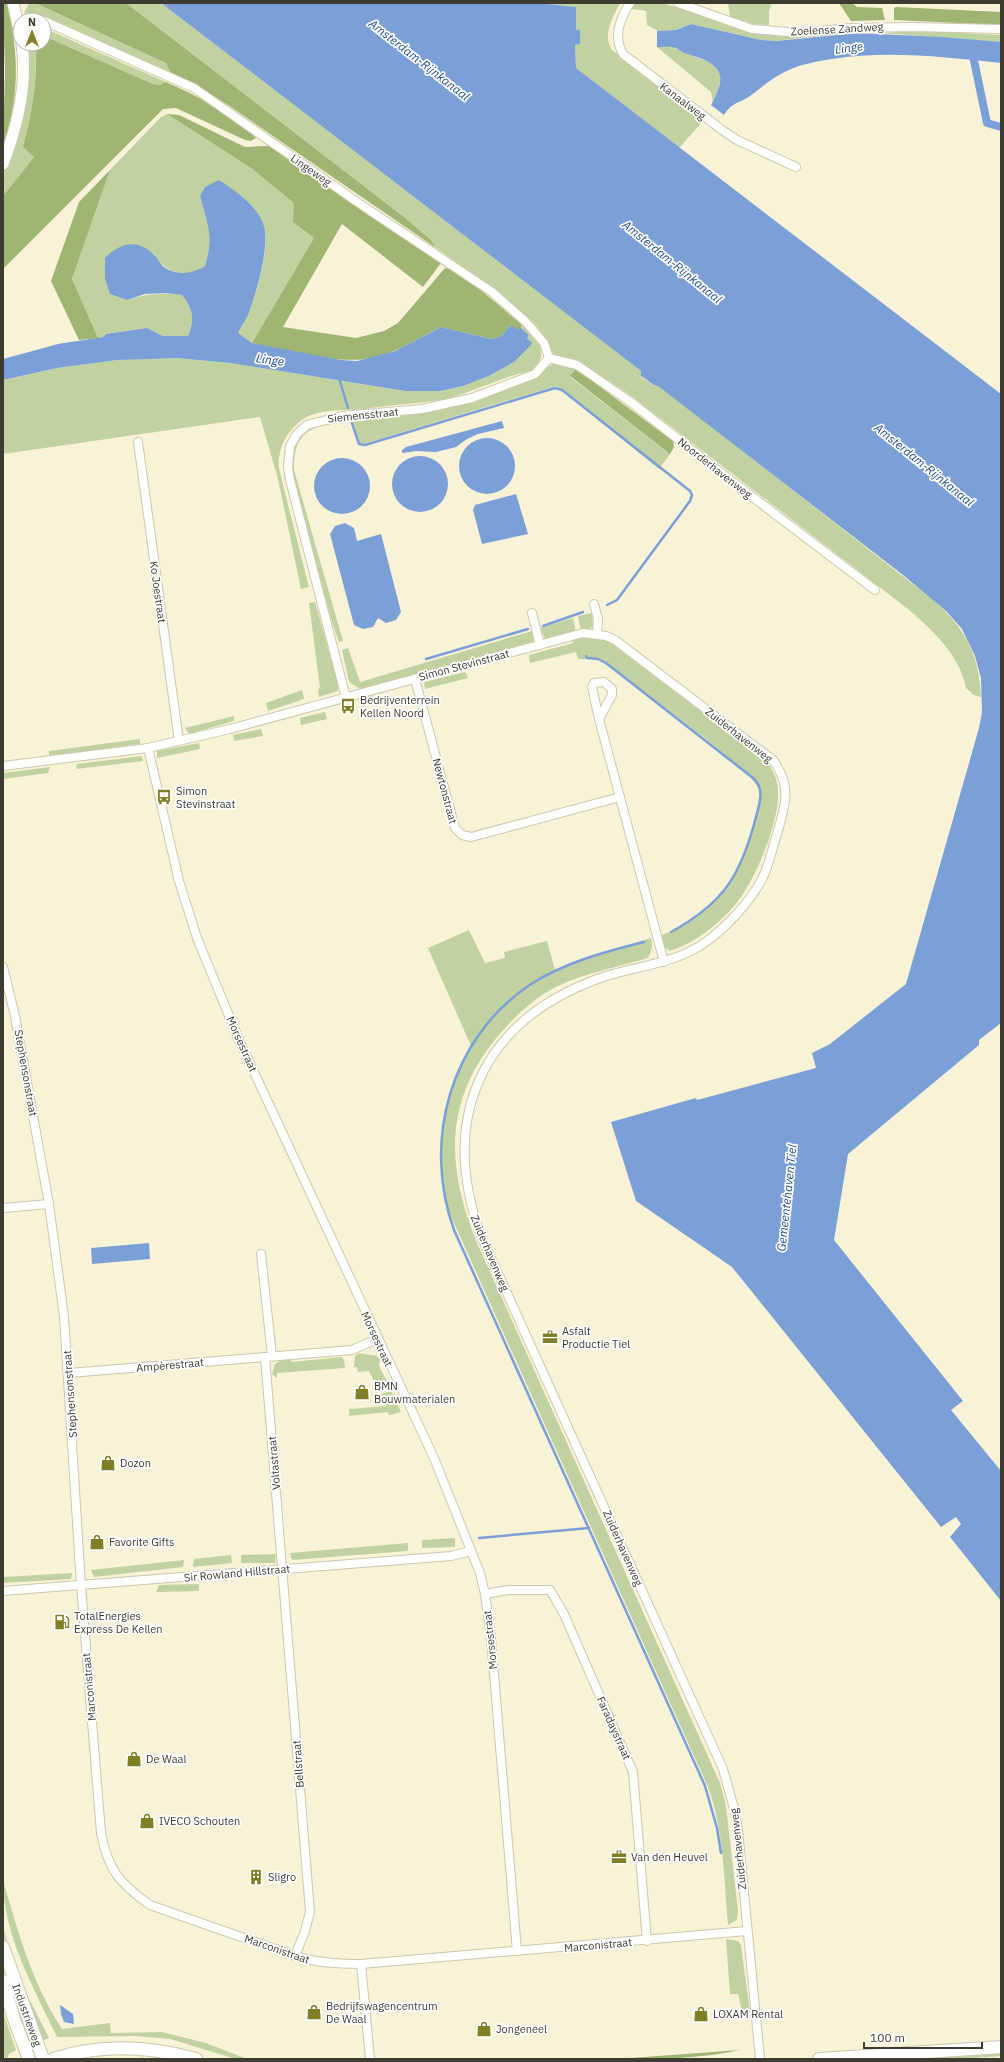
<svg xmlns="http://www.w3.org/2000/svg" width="1004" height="2062" font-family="'IBM Plex Sans',sans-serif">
<rect width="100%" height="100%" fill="#f9f2d7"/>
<g fill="#c1d2a1">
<path d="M 29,3 L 35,3 L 160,60 L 167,64 L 170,72 L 47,18 L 24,13 Z"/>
<path d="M 126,3 L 161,3 L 641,371 L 641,377 L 654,385 L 658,385 L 680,402 L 932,599 C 965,628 979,653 981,697 L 974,695 L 966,688 C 960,655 932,630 908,609 L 630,395 L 577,360 L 560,358 L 554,355 L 539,329 L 533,322 L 497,291 L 436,248 L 431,240 L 404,217 Z"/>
<path d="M 539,3 L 620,3 C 613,17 602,35 612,50 L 703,121 L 679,148 L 576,68 L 575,45 L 580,44 L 580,30 L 576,31 L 576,7 Z"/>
<path d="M 631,3 L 662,3 L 705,16 L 806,37 L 776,41 L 761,40 L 691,24 L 676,30 L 658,31 L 647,25 L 646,11 L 626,8 Z"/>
<path d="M 728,3 L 772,3 L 769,11 L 769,25 L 754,24 L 730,17 Z"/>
<path d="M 44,28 L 166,82 L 160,85 L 153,84 L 44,36 Z"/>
<path d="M 920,31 L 1001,35 L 1001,42 L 880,33 Z"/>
<path d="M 27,44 L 36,44 C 36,83 34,109 24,147 L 34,157 L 3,196 L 3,170 L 6,162 Z"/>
<path d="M 657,47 L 674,47 L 684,53 L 707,61 L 716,67 L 721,76 L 718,93 L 713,103 L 711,92 Z"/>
<path d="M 167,114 L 251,168 L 295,203 L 293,222 L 314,238 L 252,343 L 237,334 C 241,327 245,321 248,315 C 256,296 269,250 265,231 C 261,211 241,196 226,185 L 200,196 C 209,228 214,232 205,266 C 184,279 168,274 154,255 L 127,300 C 146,294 162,292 182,295 C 193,309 195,319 188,336 L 163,336 L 147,328 L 106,334 L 103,337 L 98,338 L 72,279 L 110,170 L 161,117 Z"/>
<path d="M 522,325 C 538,339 550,352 533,371 C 499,376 469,396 434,401 C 411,404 388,405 365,409 C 346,411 322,408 305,418 C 287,429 277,449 279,469 L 309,587 L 301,589 L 278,479 L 260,417 L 3,454 L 3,380 L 57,368 L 99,362 L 136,358 L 176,358 L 230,363 L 405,391 L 441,391 L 463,386 L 489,376 L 514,362 L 529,335 L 520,327 Z"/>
<path d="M 555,363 L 576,369 L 570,377 L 670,454 L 659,469 L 556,386 L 360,445 L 353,420 L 410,415 L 448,408 L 530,381 C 540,376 545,366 555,363 Z"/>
<path d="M 348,419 L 350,422 C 315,425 293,428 294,470 L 343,641 L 339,642 L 332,622 L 291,472 C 291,426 309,426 348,419 Z"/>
<path d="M 315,602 L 338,683 L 338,691 L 319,697 L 318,689 L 320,688 L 309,603 Z"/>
<path d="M 592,613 L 593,627 L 587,630 L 581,631 L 578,616 Z"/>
<path d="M 573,618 L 576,632 L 545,639 L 540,628 Z"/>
<path d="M 532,631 L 534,642 L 360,689 L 349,682 L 342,650 L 348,648 L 360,682 Z"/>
<path d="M 587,632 L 607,640 L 766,761 C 775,771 779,785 778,798 C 777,827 754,883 735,905 C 716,926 697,942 670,951 L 661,945 L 658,936 C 711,920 744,875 754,823 C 756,812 760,800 759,789 C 753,770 631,683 607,665 L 597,659 L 578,659 L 576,652 L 530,663 L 529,655 L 573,643 L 571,636 Z"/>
<path d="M 465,672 L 468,678 L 425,689 L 424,682 Z"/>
<path d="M 302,690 L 304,699 L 268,711 L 266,703 Z"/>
<path d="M 325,712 L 327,719 L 301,725 L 300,718 Z"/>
<path d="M 234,716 L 234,721 L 189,734 L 185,728 Z"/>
<path d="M 261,729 L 263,736 L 234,741 L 233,735 Z"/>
<path d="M 140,739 L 140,744 C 109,747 80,754 49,755 L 49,751 Z"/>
<path d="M 199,743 L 200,749 L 157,758 L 157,751 Z"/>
<path d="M 142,756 L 143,761 L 76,769 L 77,764 Z"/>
<path d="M 50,767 L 48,773 L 3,779 L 3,773 Z"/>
<path d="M 469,930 L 485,963 L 505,958 L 504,952 L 547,941 L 555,970 L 586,958 L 651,938 C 653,946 652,950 648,958 C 618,967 585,973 556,987 C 534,998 514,1017 498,1036 C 443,1101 446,1169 478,1245 L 720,1783 L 726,1806 L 738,1911 L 737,1920 L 728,1925 C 724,1880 724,1830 708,1787 L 449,1212 C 433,1152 440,1100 471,1046 L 428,948 Z"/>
<path d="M 359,1353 L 377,1356 L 380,1360 L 379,1366 L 389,1385 L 378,1389 L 369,1371 L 358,1372 L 357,1367 L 354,1367 L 355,1356 Z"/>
<path d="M 341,1357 L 344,1360 L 345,1368 L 277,1373 L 277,1378 L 272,1374 L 275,1364 L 282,1360 L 290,1359 L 292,1362 Z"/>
<path d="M 391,1391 L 401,1412 L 389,1415 L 388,1412 L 349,1416 L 349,1409 L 386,1406 L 381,1394 Z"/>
<path d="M 455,1538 L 455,1547 L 422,1548 L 422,1540 Z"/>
<path d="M 408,1543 L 408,1551 L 292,1560 L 290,1553 Z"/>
<path d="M 276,1554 L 275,1563 L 241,1563 L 241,1555 Z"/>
<path d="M 231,1555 L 232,1563 L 193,1567 L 194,1559 Z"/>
<path d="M 184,1560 L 183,1567 L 94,1577 L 91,1570 Z"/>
<path d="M 72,1573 L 71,1579 L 3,1583 L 3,1577 Z"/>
<path d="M 199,1584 L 199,1591 L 156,1592 L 159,1585 Z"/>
<path d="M 3,1880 C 18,1932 32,1983 62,2029 L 110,2023 L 111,2033 L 162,2032 L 206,2043 L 247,2059 L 236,2059 L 170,2039 L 136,2036 L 57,2037 C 34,1988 3,1935 3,1880 Z"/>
<path d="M 3,1926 L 10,1952 L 20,1981 L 49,2038 L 37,2043 L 3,1936 Z"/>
<path d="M 726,1939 L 738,1941 L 741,1945 L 750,2012 L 743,2016 L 738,1994 L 730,1994 Z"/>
<path d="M 3,2012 L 16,2050 L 9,2054 L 7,2059 L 4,2059 L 3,2054 Z"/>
<path d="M 1001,2051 L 1001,2056 L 959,2059 L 894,2059 Z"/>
</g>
<g fill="#9fb574">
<path d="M 3,3 L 7,3 C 19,54 20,96 3,146 L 5,72 Z"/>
<path d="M 35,3 L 126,3 L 404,217 L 431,240 L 436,248 L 228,105 L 199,87 L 170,72 L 166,63 Z"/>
<path d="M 839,3 L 852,3 L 857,7 L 882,8 L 885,20 L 851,21 Z"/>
<path d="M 896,7 L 1001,12 L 1001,25 L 894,20 L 894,8 Z"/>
<path d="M 44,36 L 153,84 L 160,85 L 166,82 C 198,96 232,114 256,138 L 251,141 L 245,140 L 176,108 L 163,109 L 3,269 L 3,196 L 34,157 L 23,147 C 33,112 37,80 36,44 L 44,44 Z"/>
<path d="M 167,114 L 179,115 L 245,147 L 268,146 L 274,149 L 441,263 L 423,287 L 342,224 L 283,327 L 356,338 L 384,331 L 398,323 L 445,268 C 458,268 510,315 522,325 L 518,331 L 511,325 L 501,336 L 491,339 L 441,327 C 418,338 397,353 371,358 C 338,365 286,350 252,343 L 314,238 L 293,222 L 294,203 L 251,168 Z"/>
<path d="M 110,170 L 72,279 L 98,338 L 79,340 L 51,281 L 79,202 Z"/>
<path d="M 576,369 L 673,441 L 674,447 L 670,454 L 570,376 Z"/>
<path d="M 740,2050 C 699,2059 658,2059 616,2059 Z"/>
</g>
<g fill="#7ba0d8">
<path d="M 161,3 L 539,3 L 576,7 L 576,30 L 580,30 L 580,44 L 575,45 L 576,68 L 1001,394 L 1001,1023 L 979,1040 L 979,1045 L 848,1154 L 834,1240 L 963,1401 L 951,1410 L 1001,1471 L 1001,1601 L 950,1537 L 961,1524 L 956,1517 L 941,1527 L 732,1267 L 636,1201 L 611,1122 L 696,1098 L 697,1100 L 816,1068 L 812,1053 L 830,1044 L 906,984 L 979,728 L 982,712 L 981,678 L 975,656 L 962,629 L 946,611 L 903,575 L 658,386 L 654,385 L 641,376 L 641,371 Z"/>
<path d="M 691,24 L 761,40 L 776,41 L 856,33 L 942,37 L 1001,42 L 1001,63 C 945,57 888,50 832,59 C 818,61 803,64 791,69 C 776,75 763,86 750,96 C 739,104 733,101 724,115 L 711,105 C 730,72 719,63 687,54 C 682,53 680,50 676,48 C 671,46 663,47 657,47 L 657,31 L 676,30 Z"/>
<path d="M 219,180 C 236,191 262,209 265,231 C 268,252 256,295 248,315 C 245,321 241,327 238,333 L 252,343 L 341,360 L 357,361 L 395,351 L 441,327 L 491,339 L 501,336 L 511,325 L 518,330 L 520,327 L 529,335 L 527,339 L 532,342 L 531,345 L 514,362 L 489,376 L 463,386 L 441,391 L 405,391 L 230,363 L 176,358 L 117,360 L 57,368 L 3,380 L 3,359 L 58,344 L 103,337 L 106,334 L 147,328 L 163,336 L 188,336 C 195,319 193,309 182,295 L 166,293 L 145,294 L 127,300 L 110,294 L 105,278 L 105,258 C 120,243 137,238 154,255 C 158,258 160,264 164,267 C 177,276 192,274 205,266 C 214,235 208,226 200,196 L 205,187 Z"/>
<path d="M 502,421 L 504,428 L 478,434 L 467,439 L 456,447 L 436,452 L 417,451 L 402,453 L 402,450 L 406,447 Z"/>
<circle cx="487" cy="466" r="28"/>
<circle cx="420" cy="484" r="28"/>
<circle cx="342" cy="486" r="28"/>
<path d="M 516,494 L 528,534 L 482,544 L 473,510 L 475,505 Z"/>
<path d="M 345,523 L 354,528 L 357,541 L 381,534 L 401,612 L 396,620 L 386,623 L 378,618 L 373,627 L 363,629 L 354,625 L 330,534 L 335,526 Z"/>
<path d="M 149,1243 L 150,1259 L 92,1264 L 91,1248 Z"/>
<path d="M 60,2005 L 73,2014 L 74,2024 L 64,2022 L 61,2014 Z"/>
</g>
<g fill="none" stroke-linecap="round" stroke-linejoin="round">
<g stroke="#7ba0d8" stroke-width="2.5">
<path d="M 339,378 L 348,408"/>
<path d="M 352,423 L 359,444 L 365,445 L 555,388 L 562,390 L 690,491 L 692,495 L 690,501 L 617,600 L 607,605"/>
<path d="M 543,626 L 583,612"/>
<path d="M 586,656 L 587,658 L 598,659 L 606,663 L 753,778 C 765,789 760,802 756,817 C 741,875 724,903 671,932"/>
<path d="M 426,659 L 528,629"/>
<path d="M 644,942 C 604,952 566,962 531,984 C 450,1038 422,1141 454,1230 L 705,1786 L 717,1828 L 721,1853"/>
<path d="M 479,1538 L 589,1528"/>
</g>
<path stroke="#7ba0d8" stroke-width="8" d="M 972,51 L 987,123 L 1001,127"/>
<g stroke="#cec7ac" stroke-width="10">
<g id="minor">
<path d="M 630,3 C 620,18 613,37 623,54 L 722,130 L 737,140 L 796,167"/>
<path d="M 678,3 L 752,29 L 799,33 L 850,28 L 913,27 L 1001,29"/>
<path d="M 44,21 L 194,88 L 363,206 L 492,292 L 525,321 L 544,343 L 549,358"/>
<path d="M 549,358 L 577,365 L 632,403 L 725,476 L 875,590"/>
<path d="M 138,442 L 179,741"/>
<path d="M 594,604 L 598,619 L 597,634"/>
<path d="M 532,613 L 540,645"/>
<path d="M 415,679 L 455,828 L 462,835 L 471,837 L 620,797"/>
<path d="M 346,698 L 290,480 L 288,467 L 290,446 L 297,434 L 307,425 L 342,416 L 422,409 L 472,398 L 535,374 L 549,358"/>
<path d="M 599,719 L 592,687 L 594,683 L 604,682 L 612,689 L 612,695 L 599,719 L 664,962"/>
<path d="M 148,748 L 179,881 L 197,938 L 239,1040 L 434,1458 L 480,1573 L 485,1594 L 491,1638 L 517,1951"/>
<path d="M 3,766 L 148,748 L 230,729 L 583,633 L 606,636 L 615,640 L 773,760 C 793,787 785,807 776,837 C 772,850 769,864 763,877 C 751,902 723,931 700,946 C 667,966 627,967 592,981 C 477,1026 440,1123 481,1236 L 723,1769 L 735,1812 L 738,1830 L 760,2059"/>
<path d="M 3,967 L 15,1016 L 49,1204 L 64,1317 L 81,1585 L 101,1833 C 108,1870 120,1884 150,1905 L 295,1956 C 317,1963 338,1964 361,1964 L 747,1931"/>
<path d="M 3,1208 L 49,1204"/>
<path d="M 261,1254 L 272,1356"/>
<path d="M 265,1357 L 310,1912 L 305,1931 L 295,1956"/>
<path d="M 69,1373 L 352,1350 L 377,1339"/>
<path d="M 3,1591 L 451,1556 L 467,1552 L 470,1550"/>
<path d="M 485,1594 L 508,1590 L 550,1590 L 564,1614 L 633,1772 L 647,1941"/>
<path d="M 361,1964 L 370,2059"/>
</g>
</g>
<g stroke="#cec7ac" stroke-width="13">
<g id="tertiary">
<path d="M 13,3 L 20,34"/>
<path d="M 3,164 C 17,127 28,85 22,44"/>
</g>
</g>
<g stroke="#cec7ac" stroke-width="14">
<g id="secondary">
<path d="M 3,1947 L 43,2059"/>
<path d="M 3,1981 L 14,2019 L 29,2059"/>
<path d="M 53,2059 C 99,2044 149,2046 196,2059"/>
<path d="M 819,2059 L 1001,2047"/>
</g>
</g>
<use href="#minor" stroke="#fff" stroke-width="8"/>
<use href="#tertiary" stroke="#fff" stroke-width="11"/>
<use href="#secondary" stroke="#fff" stroke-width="12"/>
</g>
<defs>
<g id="bus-bare" transform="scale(1.2)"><path d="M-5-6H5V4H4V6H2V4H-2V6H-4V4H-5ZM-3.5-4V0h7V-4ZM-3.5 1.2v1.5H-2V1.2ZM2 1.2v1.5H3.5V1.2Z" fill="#817e25" stroke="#fff" stroke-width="2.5" paint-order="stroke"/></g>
<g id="office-bare" transform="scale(1.2)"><path d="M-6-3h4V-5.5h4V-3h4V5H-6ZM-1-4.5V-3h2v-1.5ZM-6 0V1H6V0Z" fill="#817e25" stroke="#fff" stroke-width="2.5" paint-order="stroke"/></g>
<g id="shop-bare" transform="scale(1.2)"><path d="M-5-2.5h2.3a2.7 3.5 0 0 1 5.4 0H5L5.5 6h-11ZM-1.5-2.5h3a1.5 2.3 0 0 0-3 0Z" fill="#817e25" stroke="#fff" stroke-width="2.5" paint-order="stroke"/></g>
<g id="fuel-bare" transform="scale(1.2)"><path d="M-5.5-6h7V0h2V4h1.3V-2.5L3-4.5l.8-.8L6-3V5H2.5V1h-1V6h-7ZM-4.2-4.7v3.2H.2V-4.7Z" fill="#817e25" stroke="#fff" stroke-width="2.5" paint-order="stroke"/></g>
<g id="building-bare" transform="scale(1.2)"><path d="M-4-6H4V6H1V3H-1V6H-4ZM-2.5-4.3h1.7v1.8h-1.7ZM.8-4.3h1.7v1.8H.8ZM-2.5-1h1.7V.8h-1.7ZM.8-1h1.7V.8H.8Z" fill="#817e25" stroke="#fff" stroke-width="2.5" paint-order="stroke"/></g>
</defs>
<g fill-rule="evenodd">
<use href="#bus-bare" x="348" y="706"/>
<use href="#bus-bare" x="164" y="797"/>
<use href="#office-bare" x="550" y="1337"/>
<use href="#shop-bare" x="362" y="1392"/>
<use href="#shop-bare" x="108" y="1463"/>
<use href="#shop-bare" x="97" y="1542"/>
<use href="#fuel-bare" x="62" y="1622"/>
<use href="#shop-bare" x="134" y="1759"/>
<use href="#shop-bare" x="147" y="1821"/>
<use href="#office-bare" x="619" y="1857"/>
<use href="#building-bare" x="256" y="1877"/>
<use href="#shop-bare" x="314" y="2012"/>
<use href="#shop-bare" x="701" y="2014"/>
<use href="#shop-bare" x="484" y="2029"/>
</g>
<g text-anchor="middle" stroke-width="3.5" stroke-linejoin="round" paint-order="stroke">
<g font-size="11" fill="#3e3b30" stroke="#fff">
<text transform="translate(837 29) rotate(-3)" y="4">Zoelense Zandweg</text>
<text transform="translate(683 101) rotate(37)" y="4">Kanaalweg</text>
<text transform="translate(311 170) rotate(35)" y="4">Lingeweg</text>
<text transform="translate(363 415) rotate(-6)" y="4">Siemensstraat</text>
<text transform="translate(715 468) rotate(38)" y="4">Noorderhavenweg</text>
<text transform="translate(158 592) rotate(82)" y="4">Ko Joestraat</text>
<text transform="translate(464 665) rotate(-15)" y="4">Simon Stevinstraat</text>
<text transform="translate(739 735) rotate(38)" y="4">Zuiderhavenweg</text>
<text transform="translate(445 791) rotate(75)" y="4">Newtonstraat</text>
<text transform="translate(242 1044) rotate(66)" y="4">Morsestraat</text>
<text transform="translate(26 1073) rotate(80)" y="4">Stephensonstraat</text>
<text transform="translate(490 1253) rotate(67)" y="4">Zuiderhavenweg</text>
<text transform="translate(377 1339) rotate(65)" y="4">Morsestraat</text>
<text transform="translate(170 1365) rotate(-5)" y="4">Ampèrestraat</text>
<text transform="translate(70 1394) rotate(-94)" y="4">Stephensonstraat</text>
<text transform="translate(274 1463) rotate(-95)" y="4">Voltastraat</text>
<text transform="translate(623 1548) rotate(66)" y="4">Zuiderhavenweg</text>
<text transform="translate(237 1573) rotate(-5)" y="4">Sir Rowland Hillstraat</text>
<text transform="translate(490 1640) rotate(-96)" y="4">Morsestraat</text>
<text transform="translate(89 1687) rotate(-95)" y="4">Marconistraat</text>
<text transform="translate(614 1728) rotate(66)" y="4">Faradaystraat</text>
<text transform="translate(298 1764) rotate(-94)" y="4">Bellstraat</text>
<text transform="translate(738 1849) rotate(-96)" y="4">Zuiderhavenweg</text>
<text transform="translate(598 1945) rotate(-5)" y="4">Marconistraat</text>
<text transform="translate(277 1949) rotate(19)" y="4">Marconistraat</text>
<text transform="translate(27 2015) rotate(70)" y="4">Industrieweg</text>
</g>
<g font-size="11" fill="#3e3b30" stroke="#fff" text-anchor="start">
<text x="360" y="704">Bedrijventerrein<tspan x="360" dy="13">Kellen Noord</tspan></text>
<text x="176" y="795">Simon<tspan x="176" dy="13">Stevinstraat</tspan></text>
<text x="562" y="1335">Asfalt<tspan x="562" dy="13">Productie Tiel</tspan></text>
<text x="374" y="1390">BMN<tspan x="374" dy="13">Bouwmaterialen</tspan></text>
<text x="120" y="1467">Dozon</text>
<text x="109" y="1546">Favorite Gifts</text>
<text x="74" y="1620">TotalEnergies<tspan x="74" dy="13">Express De Kellen</tspan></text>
<text x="146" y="1763">De Waal</text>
<text x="159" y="1825">IVECO Schouten</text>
<text x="631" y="1861">Van den Heuvel</text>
<text x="268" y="1881">Sligro</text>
<text x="326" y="2010">Bedrijfswagencentrum<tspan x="326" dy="13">De Waal</tspan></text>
<text x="713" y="2018">LOXAM Rental</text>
<text x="496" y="2033">Jongeneel</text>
</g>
<g font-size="12" font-style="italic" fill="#1f4e91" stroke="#fff">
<text transform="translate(849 48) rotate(-7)" y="4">Linge</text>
<text transform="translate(419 60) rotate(38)" y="4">Amsterdam-Rijnkanaal</text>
<text transform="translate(672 262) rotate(39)" y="4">Amsterdam-Rijnkanaal</text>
<text transform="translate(270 360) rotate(8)" y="4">Linge</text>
<text transform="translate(924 465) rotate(39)" y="4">Amsterdam-Rijnkanaal</text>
<text transform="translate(787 1198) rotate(-84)" y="4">Gemeentehaven Tiel</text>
</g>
</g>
<rect width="1004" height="2062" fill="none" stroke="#3e3b30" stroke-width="8"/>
<g transform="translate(32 32)"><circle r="19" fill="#ffffff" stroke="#b2b1ac"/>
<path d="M0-3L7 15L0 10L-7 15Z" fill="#817e25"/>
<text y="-6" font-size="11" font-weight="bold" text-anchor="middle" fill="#3e3b30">N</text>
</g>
<path d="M864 2042v6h118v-6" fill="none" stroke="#3e3b30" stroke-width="2"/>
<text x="870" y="2042" font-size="12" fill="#3e3b30" stroke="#ffffff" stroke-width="3" paint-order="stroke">100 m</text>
</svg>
